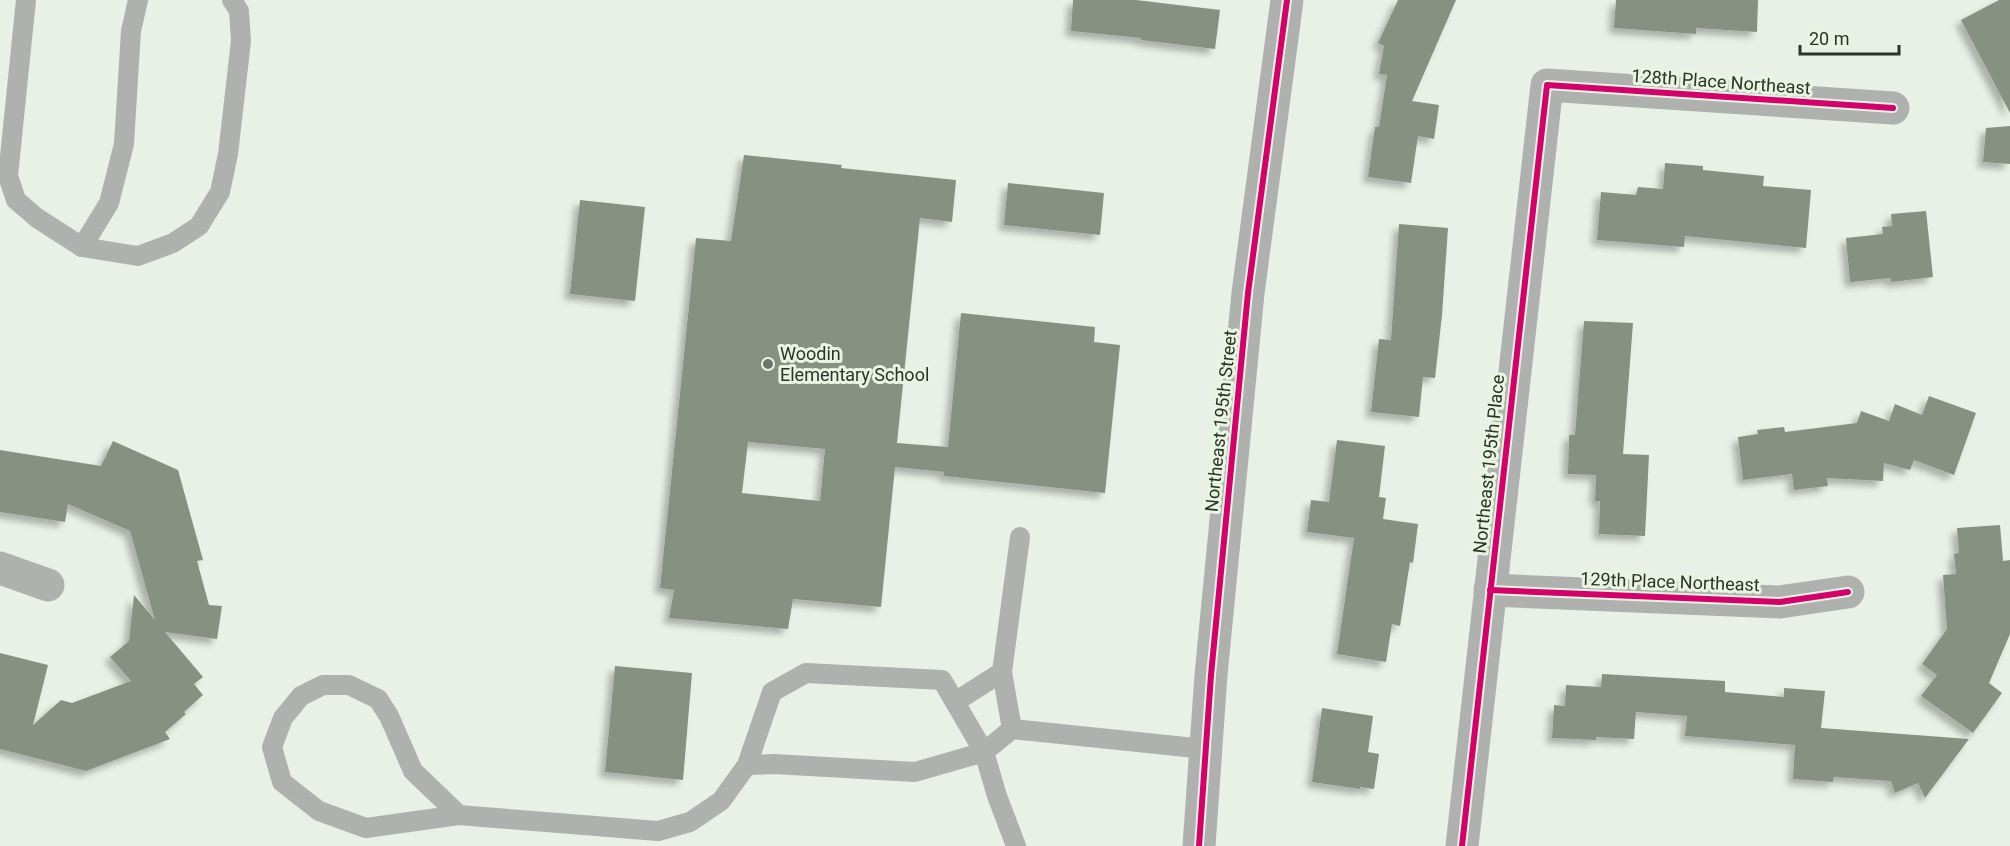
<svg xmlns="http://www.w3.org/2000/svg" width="2010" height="846" font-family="Roboto,sans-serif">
<defs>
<filter id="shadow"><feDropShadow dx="-5.5" dy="5.5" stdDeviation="3" flood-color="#0004"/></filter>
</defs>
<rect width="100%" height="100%" fill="#e9f1e6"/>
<g fill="#879182" fill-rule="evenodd" filter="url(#shadow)">
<path d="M 1073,0 L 1136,0 L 1220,10 L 1215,49 L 1141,40 L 1141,38 L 1071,31 Z"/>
<path d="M 1398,0 L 1456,0 L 1412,101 L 1439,105 L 1434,139 L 1418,136 L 1411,183 L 1368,177 L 1375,127 L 1379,127 L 1387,75 L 1379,74 L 1384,46 L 1378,43 Z"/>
<path d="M 1616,0 L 1758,0 L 1757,32 L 1696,28 L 1696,34 L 1614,28 Z"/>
<path d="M 1999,0 L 2010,0 L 2010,113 L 1961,20 Z"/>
<path d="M 2010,126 L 2010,164 L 1983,162 L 1986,128 Z"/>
<path d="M 744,155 L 842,165 L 841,168 L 956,180 L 952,222 L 920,218 L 897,443 L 948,447 L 961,313 L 1095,327 L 1094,342 L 1120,345 L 1105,493 L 944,476 L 944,472 L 895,467 L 881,607 L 793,599 L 788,629 L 669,618 L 674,590 L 660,588 L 696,238 L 731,241 ZM 748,442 L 825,449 L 820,501 L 742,493 Z"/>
<path d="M 1665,163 L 1703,166 L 1703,170 L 1764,176 L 1763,186 L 1811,190 L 1806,248 L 1685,236 L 1684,247 L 1597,240 L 1601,192 L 1636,195 L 1638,187 L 1663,189 Z"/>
<path d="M 1008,183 L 1104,193 L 1100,235 L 1004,225 Z"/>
<path d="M 580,200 L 645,207 L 635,301 L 570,294 Z"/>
<path d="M 1926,211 L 1933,277 L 1891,282 L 1891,278 L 1850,282 L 1846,238 L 1883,234 L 1882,227 L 1892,226 L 1891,214 Z"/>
<path d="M 1399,224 L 1448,228 L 1442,315 L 1435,378 L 1423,377 L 1419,417 L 1371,412 L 1379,339 L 1391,340 Z"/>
<path d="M 1584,321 L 1633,323 L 1623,454 L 1649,455 L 1645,536 L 1599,534 L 1600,501 L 1595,501 L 1596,475 L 1568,474 L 1569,435 L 1575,435 Z"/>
<path d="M 1929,396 L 1976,413 L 1954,475 L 1914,460 L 1910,470 L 1884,463 L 1883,481 L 1827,478 L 1828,486 L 1794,490 L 1792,474 L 1743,480 L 1738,437 L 1758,434 L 1757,430 L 1784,427 L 1785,432 L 1857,423 L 1861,411 L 1889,421 L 1895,404 L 1922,415 Z"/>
<path d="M 1337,440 L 1385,446 L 1379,497 L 1386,498 L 1383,519 L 1418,524 L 1413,563 L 1410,562 L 1400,626 L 1392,624 L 1386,662 L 1337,654 L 1354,538 L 1307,532 L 1311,500 L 1329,502 Z"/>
<path d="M 113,441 L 178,470 L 203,560 L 197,561 L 209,605 L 222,606 L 217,639 L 165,632 L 203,677 L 194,684 L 203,695 L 184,712 L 186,714 L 165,732 L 170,739 L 86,771 L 0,749 L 0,653 L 48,665 L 33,725 L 61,700 L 72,703 L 131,681 L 110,657 L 129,641 L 134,595 L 155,620 L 130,531 L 68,504 L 65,522 L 0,512 L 0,450 L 101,466 Z"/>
<path d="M 2000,525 L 2003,561 L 2010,560 L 2010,634 L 1989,683 L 2002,693 L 1973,733 L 1921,696 L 1937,675 L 1922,664 L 1947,629 L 1943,575 L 1956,574 L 1954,554 L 1959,553 L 1957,528 Z"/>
<path d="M 615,666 L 692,673 L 683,780 L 605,772 Z"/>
<path d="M 1602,674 L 1725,681 L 1725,692 L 1784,697 L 1784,688 L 1825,691 L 1821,728 L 1969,739 L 1925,798 L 1918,783 L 1895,793 L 1891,781 L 1834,777 L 1833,782 L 1793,779 L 1795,745 L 1685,736 L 1687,716 L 1636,712 L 1634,739 L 1596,737 L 1596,740 L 1552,738 L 1554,705 L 1565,706 L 1566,685 L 1601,687 Z"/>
<path d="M 1322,708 L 1373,716 L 1368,752 L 1379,754 L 1374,789 L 1360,787 L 1360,789 L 1312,782 Z"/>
</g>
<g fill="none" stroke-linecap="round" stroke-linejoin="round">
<g stroke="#aeb1ad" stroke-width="20">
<path d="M 26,0 L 8,176 L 16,200 L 37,218 L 82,247 L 138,256 L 173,243 L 199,226 L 220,192 L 228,154 L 241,41 L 239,11 L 232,0"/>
<path d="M 82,247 L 109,203 L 124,144 L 131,31 L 138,0"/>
<path d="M 955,702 L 1002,672"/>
<path d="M 1012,729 L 1002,672 L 1020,537"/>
<path d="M 459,815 L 413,771 L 389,716 L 378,699 L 349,685 L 323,685 L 301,696 L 283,718 L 272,747 L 282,782 L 319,811 L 366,828 L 459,815 L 658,831 L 690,822 L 721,801 L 747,765"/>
<path d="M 1016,846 L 997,796 L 984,752 L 942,680 L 806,673 L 772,692 L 747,765 L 774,764 L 915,772 L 984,752 L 1012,729 L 1205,749"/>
</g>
<g stroke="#aeb1ad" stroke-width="33">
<path d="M 0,568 L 48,585"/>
<path d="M 1490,590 L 1780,602 L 1848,592"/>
<path d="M 1199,846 L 1211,675 L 1248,293 L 1287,0"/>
<path d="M 1462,846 L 1547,85 L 1893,108"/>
</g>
<g stroke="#e7f5e1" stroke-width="10">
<g id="cycleway">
<path d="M 1490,590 L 1780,602 L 1848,592"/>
<path d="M 1199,846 L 1211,675 L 1248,293 L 1287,0"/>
<path d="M 1462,846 L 1547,85 L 1893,108"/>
</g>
</g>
<use href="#cycleway" stroke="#d6006c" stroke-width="6"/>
</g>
<circle fill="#6f756c" stroke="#e7f5e1" stroke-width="2" cx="768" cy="364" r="6"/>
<g text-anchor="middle" stroke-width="6" stroke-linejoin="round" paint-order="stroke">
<g font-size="18" fill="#2d322a" stroke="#e7f5e1">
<text transform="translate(1721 82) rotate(4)" y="6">128th Place Northeast</text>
<text transform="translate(1221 421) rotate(-84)" y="6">Northeast 195th Street</text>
<text transform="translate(1489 464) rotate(-84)" y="6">Northeast 195th Place</text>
<text transform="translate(1670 582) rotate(2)" y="6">129th Place Northeast</text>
</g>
<g font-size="18" fill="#2d322a" stroke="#e7f5e1" text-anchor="start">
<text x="780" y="360">Woodin<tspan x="780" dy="21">Elementary School</tspan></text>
</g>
</g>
<path d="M1800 45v9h99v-9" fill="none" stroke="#2d322a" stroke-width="3"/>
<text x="1809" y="45" font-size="18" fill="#2d322a" stroke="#e7f5e1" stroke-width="4.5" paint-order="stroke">20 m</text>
</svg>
